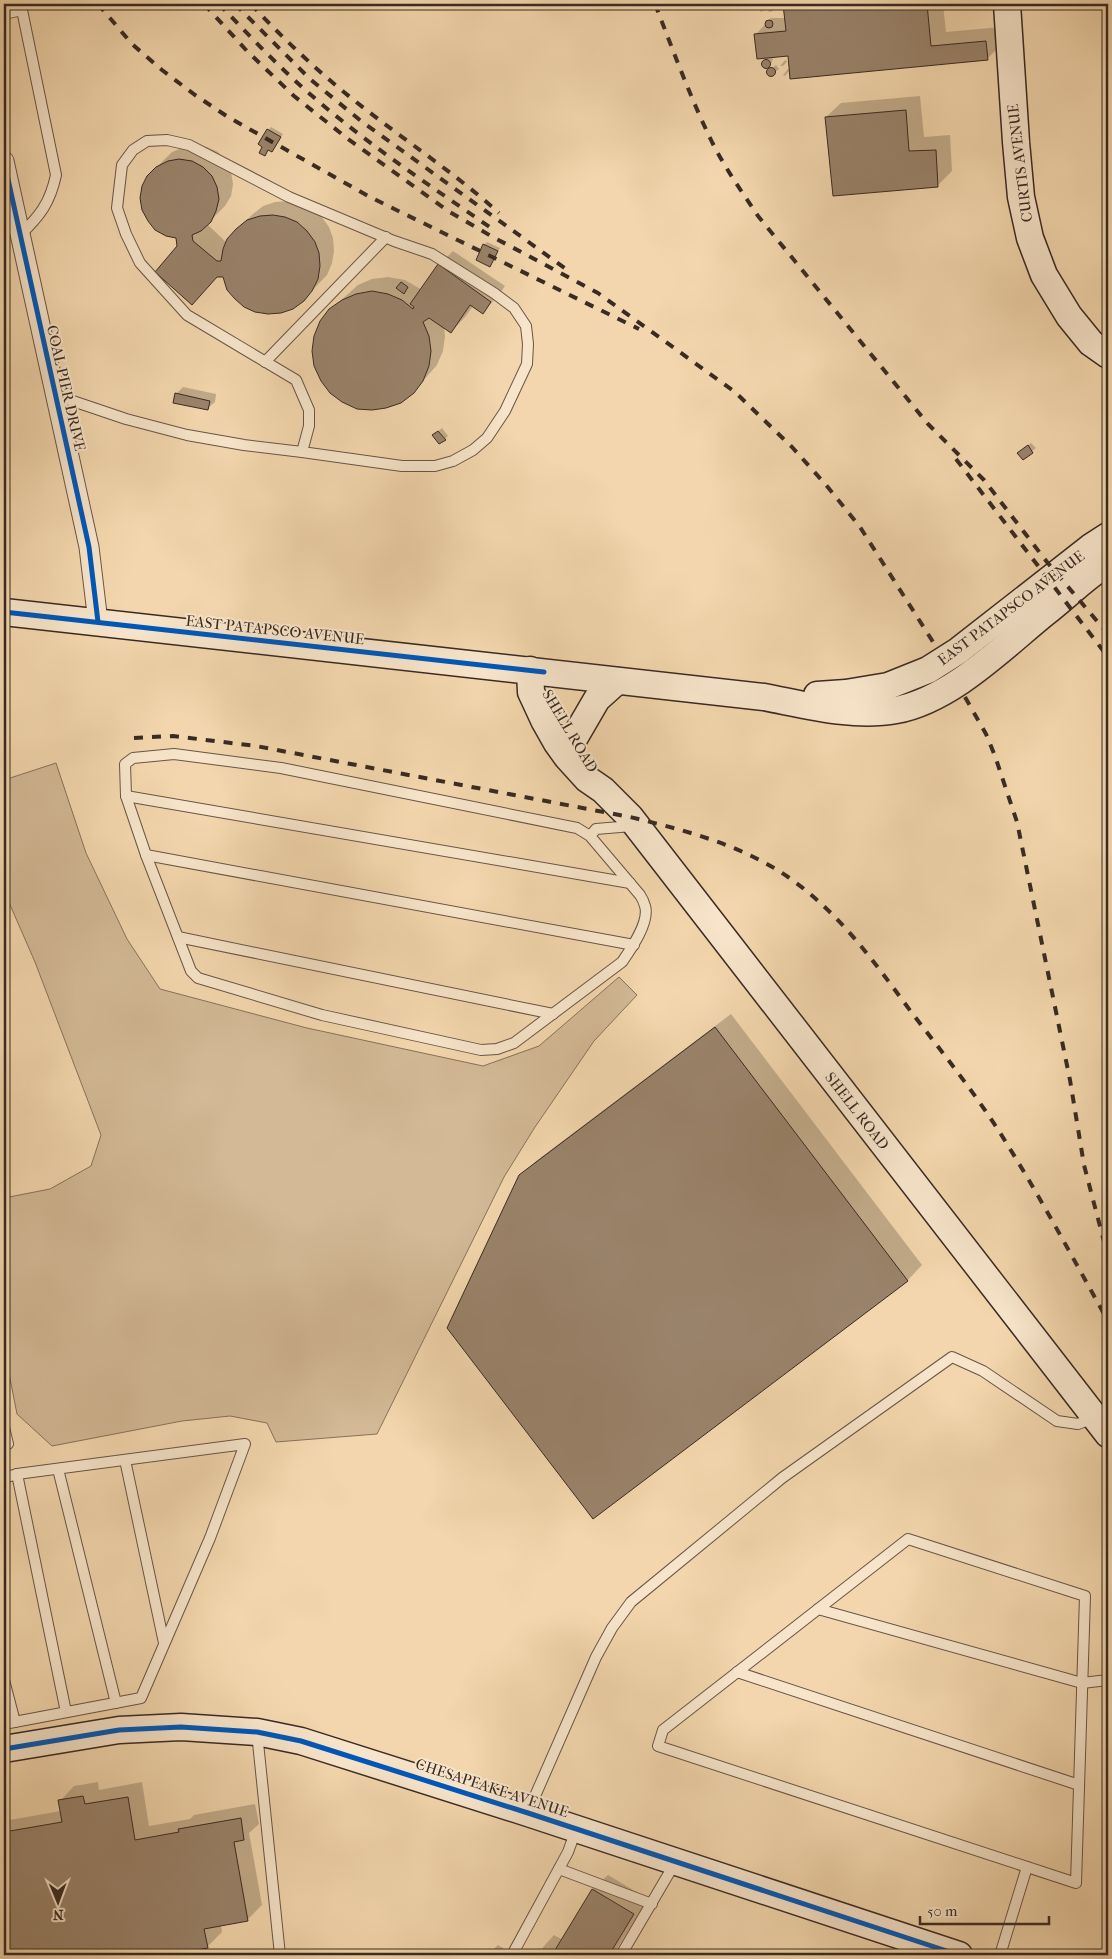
<svg xmlns="http://www.w3.org/2000/svg" width="1112" height="1959" font-family="'IM FELL French Canon',serif">
<rect width="100%" height="100%" fill="#f3d6ad"/>
<filter id="stains"><feTurbulence type="fractalNoise" baseFrequency=".004" numOctaves="4"/><feColorMatrix values="0 0 0 0 .2 0 0 0 0 .09 0 0 0 0 .02 0 0 0 .5 -.17"/></filter>
<radialGradient id="worn" r=".72"><stop offset=".6" stop-color="#630" stop-opacity="0"/><stop offset="1" stop-color="#630" stop-opacity=".3"/></radialGradient>
<path fill="#d3b996" stroke="#86725c" d="M 56,763 L 86,853 L 127,939 L 160,989 L 307,1028 L 483,1066 L 539,1046 L 619,977 L 637,995 L 594,1041 L 535,1127 L 504,1177 L 377,1434 L 276,1442 L 267,1423 L 230,1416 L 182,1421 L 52,1446 L 17,1414 L 4,1348 L 4,1198 L 50,1189 L 91,1166 L 101,1135 L 35,962 L 4,891 L 4,780 Z"/>
<g fill="#0003">
<path d="M 768,4 L 775,4 L 771,6 L 778,8 L 770,12 L 768,11 L 772,7 L 768,5 Z"/>
<path d="M 784,4 L 943,4 L 946,32 L 1000,27 L 1002,44 L 987,59 L 789,55 L 770,57 L 773,59 L 771,64 L 768,67 L 764,67 L 764,61 L 768,57 L 756,34 L 771,18 L 786,18 Z"/>
<path d="M 766,6 L 767,8 L 761,12 L 760,10 Z"/>
<path d="M 785,60 L 787,61 L 786,63 L 783,66 L 780,66 Z"/>
<path d="M 776,65 L 779,69 L 771,75 L 769,75 L 768,72 Z"/>
<path d="M 788,69 L 790,70 L 785,76 L 783,75 Z"/>
<path d="M 920,96 L 924,137 L 950,135 L 952,171 L 937,186 L 826,117 L 841,103 Z"/>
<path d="M 271,127 L 283,134 L 275,147 L 272,150 L 269,149 L 265,155 L 268,130 Z"/>
<path d="M 195,145 L 207,147 L 218,152 L 226,161 L 231,172 L 233,184 L 231,196 L 225,206 L 207,224 L 227,243 L 237,229 L 253,214 L 263,206 L 275,202 L 288,201 L 312,208 L 321,216 L 329,227 L 333,238 L 334,251 L 332,263 L 327,275 L 303,300 L 224,276 L 218,276 L 192,304 L 177,237 L 148,176 L 172,152 L 184,147 Z"/>
<path d="M 487,242 L 500,248 L 490,266 L 484,245 Z"/>
<path d="M 453,251 L 505,286 L 497,297 L 483,312 L 473,306 L 465,317 L 451,332 L 444,327 L 445,336 L 443,351 L 437,365 L 413,392 L 330,310 L 358,285 L 372,279 L 388,277 L 405,280 L 422,290 L 439,265 Z"/>
<path d="M 183,387 L 216,394 L 215,402 L 207,409 L 176,394 Z"/>
<path d="M 442,428 L 448,436 L 445,439 L 437,432 Z"/>
<path d="M 1031,443 L 1036,448 L 1023,458 L 1022,450 Z"/>
<path d="M 731,1014 L 922,1265 L 908,1280 L 593,1517 L 520,1176 L 536,1161 Z"/>
<path d="M 98,1782 L 99,1790 L 142,1782 L 149,1826 L 190,1819 L 194,1815 L 255,1804 L 259,1824 L 249,1833 L 262,1905 L 247,1920 L 221,1925 L 222,1932 L 207,1947 L 175,1953 L 176,1955 L 8,1955 L 4,1932 L 4,1821 L 61,1811 L 60,1801 L 74,1786 Z"/>
<path d="M 608,1875 L 648,1899 L 613,1955 L 536,1955 L 554,1935 L 563,1940 L 593,1889 Z"/>
<path d="M 498,1945 L 515,1955 L 487,1955 Z"/>
</g>
<g fill="#9a836b" stroke="#392a23">
<path d="M 783,4 L 927,4 L 931,46 L 986,41 L 988,60 L 790,79 L 788,56 L 757,59 L 754,34 L 786,31 Z"/>
<circle cx="769" cy="24" r="4"/>
<circle cx="766" cy="64" r="4.5"/>
<circle cx="771" cy="72" r="4.5"/>
<path d="M 906,110 L 909,151 L 936,150 L 938,187 L 833,196 L 825,117 Z"/>
<path d="M 267,129 L 281,137 L 272,152 L 268,150 L 265,156 L 259,153 L 262,147 L 258,144 Z"/>
<path d="M 179,159 L 192,161 L 203,167 L 212,176 L 217,187 L 219,199 L 216,211 L 211,222 L 201,231 L 192,235 L 193,241 L 217,261 L 221,261 L 223,249 L 227,239 L 236,229 L 247,220 L 260,216 L 273,215 L 285,217 L 297,222 L 307,231 L 315,242 L 319,253 L 320,266 L 318,279 L 312,291 L 304,301 L 293,309 L 281,313 L 268,314 L 255,312 L 244,307 L 235,299 L 227,290 L 223,277 L 217,277 L 192,305 L 155,272 L 177,246 L 176,238 L 166,236 L 155,230 L 148,221 L 142,210 L 140,198 L 142,186 L 147,176 L 156,167 L 168,161 Z"/>
<path d="M 483,244 L 498,251 L 490,267 L 476,260 Z"/>
<path d="M 438,264 L 491,302 L 483,314 L 470,305 L 451,333 L 429,318 L 423,322 L 429,336 L 431,351 L 429,366 L 423,381 L 414,393 L 401,403 L 386,408 L 372,410 L 357,409 L 342,402 L 330,393 L 321,381 L 314,366 L 312,351 L 314,336 L 320,321 L 329,309 L 342,300 L 356,294 L 372,291 L 388,294 L 402,300 L 413,309 L 414,307 L 410,304 Z"/>
<path d="M 401,282 L 408,287 L 404,294 L 396,288 Z"/>
<path d="M 175,393 L 210,401 L 208,410 L 173,403 Z"/>
<path d="M 438,431 L 446,440 L 439,444 L 432,435 Z"/>
<path d="M 1028,445 L 1033,453 L 1023,460 L 1017,453 Z"/>
<path d="M 715,1027 L 908,1281 L 593,1519 L 447,1328 L 519,1175 Z"/>
<path d="M 83,1796 L 85,1804 L 128,1797 L 135,1840 L 179,1832 L 178,1829 L 241,1818 L 244,1840 L 234,1842 L 248,1921 L 204,1929 L 208,1948 L 167,1955 L 7,1955 L 4,1939 L 4,1832 L 62,1822 L 58,1800 Z"/>
<path d="M 592,1889 L 634,1914 L 609,1955 L 552,1955 Z"/>
<path d="M 539,1949 L 549,1955 L 535,1955 Z"/>
</g>
<g fill="none" stroke-linecap="round" stroke-linejoin="round">
<g stroke="#685546" stroke-width="12">
<g id="lane">
<path d="M 4,14 L 22,10 L 56,175 C 50,203 40,216 19,236"/>
<path d="M 265,362 L 386,237"/>
<path d="M 55,395 L 126,419 L 187,435 L 244,445 L 302,452 L 402,466 L 435,466 L 453,461 L 473,450 L 487,438 L 505,411 L 527,364 L 528,344 L 526,326 L 514,308 L 494,293 L 432,254 L 394,241 L 289,197 L 189,145 L 167,140 L 147,141 L 133,150 L 122,165 L 117,208 L 126,234 L 140,263 L 187,315 L 296,380 L 309,410 L 309,426 L 302,452"/>
<path d="M 126,796 L 630,883"/>
<path d="M 590,836 L 640,895 C 642,898 644,902 645,906 C 650,922 631,949 622,962 L 514,1043 L 497,1049 L 481,1050 L 322,1015 L 198,978 L 191,971 L 146,855 L 126,796 L 125,764 L 133,758 L 174,754 L 281,768 L 577,828 L 590,836 L 596,829 L 632,826"/>
<path d="M 146,855 L 634,945"/>
<path d="M 178,937 L 553,1014"/>
<path d="M 4,1427 L 8,1444 L 4,1445"/>
<path d="M 125,1460 L 164,1643"/>
<path d="M 58,1469 L 116,1703"/>
<path d="M 17,1474 L 66,1712"/>
<path d="M 4,1478 L 17,1474 L 245,1444 L 210,1538 L 141,1698 L 4,1724"/>
<path d="M 908,1539 L 1085,1596 L 1076,1883 L 658,1746 L 663,1730 Z"/>
<path d="M 818,1609 L 1082,1683 L 1108,1680"/>
<path d="M 737,1672 L 1079,1785"/>
<path d="M 4,1680 L 15,1722"/>
<path d="M 257,1733 L 280,1955"/>
<path d="M 528,1812 L 596,1657 L 612,1628 L 631,1602 L 782,1478 L 952,1357 L 983,1371 L 1057,1421 L 1078,1424 L 1094,1418"/>
<path d="M 559,1869 L 652,1904"/>
<path d="M 512,1955 L 568,1852 L 576,1830"/>
<path d="M 621,1955 L 675,1863"/>
<path d="M 1000,1955 L 1027,1867"/>
</g>
</g>
<g stroke="#685546" stroke-width="21">
<path id="street" d="M 4,161 L 89,547 L 98,622"/>
</g>
<g stroke="#392a23" stroke-width="29">
<g id="secondary">
<path d="M 1007,4 L 1016,142 L 1021,197 L 1030,238 L 1044,275 L 1069,316 L 1091,343 L 1108,355"/>
<path d="M 4,612 L 764,697 C 806,705 853,718 896,710 C 951,700 1003,647 1045,613 C 1066,597 1086,576 1108,563"/>
<path d="M 530,670 L 531,692 L 544,720 L 557,743 L 567,757 L 587,779 L 603,790 L 630,817 L 1108,1434"/>
<path d="M 817,695 L 846,693 L 888,686 L 928,670 L 958,651 L 1091,547 L 1108,536"/>
<path d="M 572,742 L 597,699 L 617,681"/>
<path d="M 4,1749 L 119,1730 L 181,1727 L 257,1732 L 301,1741 L 528,1813 L 959,1955"/>
</g>
</g>
<use href="#lane" stroke="#f7e4ca" stroke-width="10"/>
<use href="#street" stroke="#f7e4ca" stroke-width="19"/>
<use href="#secondary" stroke="#f7e4ca" stroke-width="26"/>
<g stroke="#392a23" stroke-width="4" stroke-dasharray="9 9" stroke-linecap="butt">
<path d="M 98,4 L 132,44 L 162,70 L 195,95 L 228,117 L 370,197 L 639,329"/>
<path d="M 204,4 L 247,51 L 294,96 L 348,139 L 448,211 L 491,236 L 598,293 L 735,392 L 792,447 L 826,485 L 860,527 L 935,645"/>
<path d="M 219,4 C 246,32 273,61 302,87 C 361,140 429,185 494,230"/>
<path d="M 235,4 L 310,79 L 361,121 L 566,269"/>
<path d="M 251,4 C 287,43 326,79 369,112 C 413,146 458,176 499,213"/>
<path d="M 655,4 C 673,50 690,97 712,142 C 725,168 742,192 758,216 L 928,424 L 984,480 L 1047,562 L 1108,634"/>
<path d="M 956,459 L 1108,657"/>
<path d="M 965,697 L 986,734 L 995,756 L 1017,822 L 1070,1080 L 1084,1165 L 1108,1257"/>
<path d="M 134,738 L 173,736 L 256,746 L 630,817 C 684,830 742,845 788,877 C 841,914 874,962 912,1013 C 945,1056 979,1098 1007,1144 C 1043,1202 1075,1262 1108,1321"/>
</g>
<g stroke="#f7e4ca" stroke-width="8">
<g id="cycleway">
<path d="M 4,161 L 89,547 L 98,622"/>
<path d="M 4,612 L 544,672"/>
<path d="M 4,1749 L 119,1730 L 181,1727 L 257,1732 L 301,1741 L 528,1813 L 959,1955"/>
</g>
</g>
<use href="#cycleway" stroke="#0057b8" stroke-width="5"/>
</g>
<g text-anchor="middle" stroke-width="4" stroke-linejoin="round" paint-order="stroke">
<g font-size="15" fill="#392a23" stroke="#f7e4ca">
<text transform="translate(1020 163) rotate(-97)" y="5">CURTIS AVENUE</text>
<text transform="translate(66 388) rotate(77)" y="5">COAL PIER DRIVE</text>
<text transform="translate(1011 608) rotate(-37)" y="5">EAST PATAPSCO AVENUE</text>
<text transform="translate(275 630) rotate(6)" y="5">EAST PATAPSCO AVENUE</text>
<text transform="translate(570 731) rotate(59)" y="5">SHELL ROAD</text>
<text transform="translate(857 1111) rotate(52)" y="5">SHELL ROAD</text>
<text transform="translate(492 1788) rotate(18)" y="5">CHESAPEAKE AVENUE</text>
</g>
</g>
<rect width="1112" height="1959" fill="none" stroke="#f3d6ad" stroke-width="20"/>
<rect x="5" y="5" width="1102" height="1949" fill="none" stroke="#392a23" stroke-width="2.5"/>
<rect x="10" y="10" width="1092" height="1939" fill="none" stroke="#392a23"/>
<g transform="translate(58 1902) rotate(179)" stroke="#f7e4ca" stroke-width="4" paint-order="stroke">
<path d="M0-4L9 19L0 12L-9 19Z" fill="#392a23"/>
<text y="-8" font-size="14" font-weight="bold" text-anchor="middle" fill="#392a23">N</text>
</g>
<path d="M920 1916v8h129v-8" fill="none" stroke="#392a23" stroke-width="2.5"/>
<text x="927" y="1916" font-size="15" fill="#392a23" stroke="#f7e4ca" stroke-width="4" paint-order="stroke">50 m</text>
<rect width="100%" height="100%" filter="url(#stains)"/>
<rect width="100%" height="100%" fill="url(#worn)"/>
</svg>
